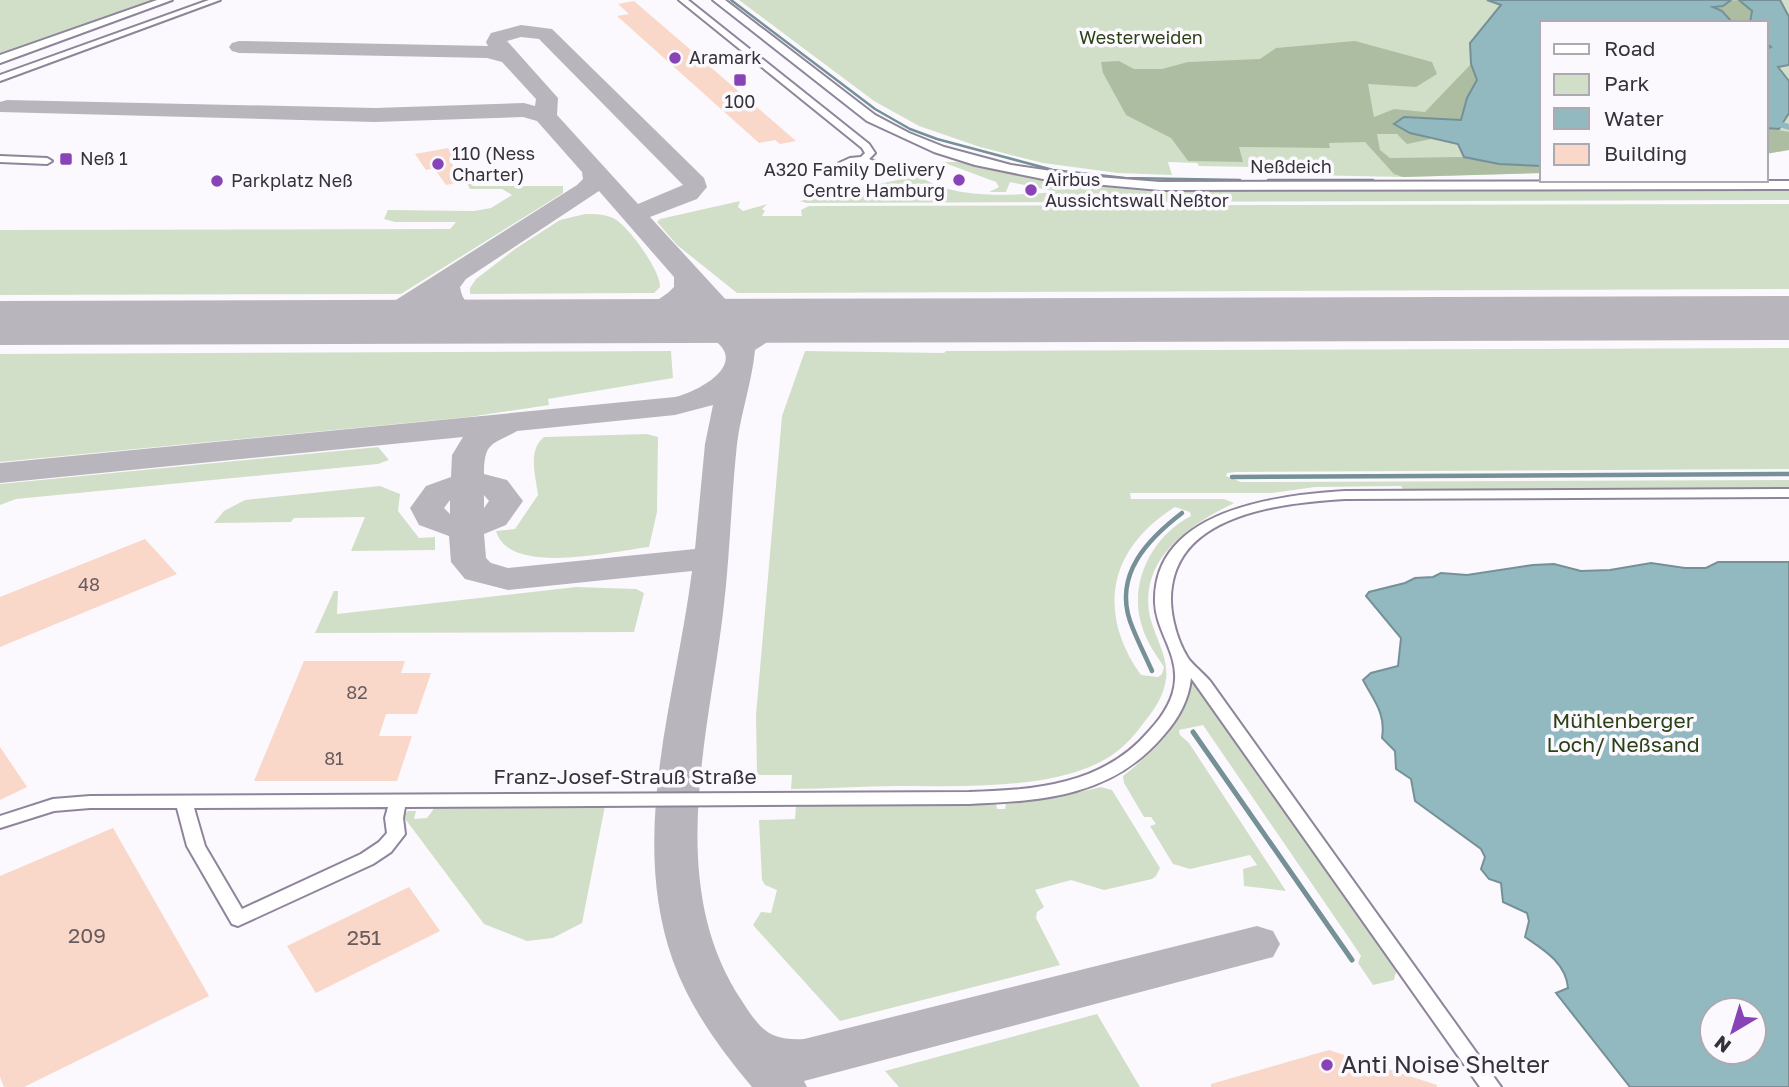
<svg xmlns="http://www.w3.org/2000/svg" width="1789" height="1087" font-family="'Golos Text',sans-serif">
<rect width="100%" height="100%" fill="#fbf9fe"/>
<g fill="#d2dfc8" fill-rule="evenodd">
<path d="M 0,0 L 158,0 L 0,55 Z"/>
<path d="M 739,0 L 1789,0 L 1789,139 L 1766,134 L 1766,23 L 1626,23 L 1498,10 L 1477,80 L 1410,133 L 1458,144 L 1463,151 L 1499,164 L 1542,166 L 1542,173 L 1403,177 L 1258,174 L 1253,167 L 1199,166 L 1197,163 L 1168,162 L 1172,175 L 1118,173 L 1043,163 L 980,147 L 919,126 L 874,101 Z"/>
<path d="M 942,162 L 957,162 L 1051,182 L 1151,191 L 1789,190 L 1789,200 L 806,203 L 800,201 L 902,179 L 908,174 L 917,174 C 950,201 1014,195 1057,192 L 1010,182 L 1006,192 L 989,192 L 999,187 L 996,182 Z"/>
<path d="M 463,176 L 466,176 L 473,186 L 563,186 L 563,193 L 401,294 L 0,295 L 0,230 L 450,229 L 456,222 L 395,222 L 384,219 L 388,210 L 474,211 L 491,208 L 512,195 L 502,189 L 470,189 Z"/>
<path d="M 740,201 L 738,207 L 743,211 L 767,204 L 762,209 L 765,211 L 762,216 L 802,216 L 801,210 L 809,206 L 1789,204 L 1789,289 L 737,293 L 677,245 L 657,222 L 660,219 Z"/>
<path d="M 585,214 C 595,214 605,214 613,218 C 628,225 661,271 660,287 L 654,293 L 470,294 L 470,288 L 476,279 L 515,249 L 560,220 Z"/>
<path d="M 1789,348 L 1789,469 L 1236,472 L 1227,473 L 1226,476 L 1241,482 L 1789,480 L 1789,489 L 1404,490 L 1401,486 L 1315,487 L 1272,493 L 1130,493 L 1131,499 L 1224,499 L 1234,503 C 1189,525 1138,559 1150,617 C 1155,637 1169,658 1166,679 C 1164,695 1155,709 1145,721 C 1136,734 1125,746 1112,755 C 1059,791 960,786 898,786 C 862,786 827,789 791,789 L 792,775 L 757,775 L 756,715 L 782,416 L 805,351 L 944,353 L 946,351 ZM 1175,507 L 1190,512 L 1191,516 C 1147,539 1124,593 1147,639 C 1151,648 1158,658 1164,667 L 1162,674 L 1158,677 L 1141,675 C 1096,612 1109,548 1175,507 Z"/>
<path d="M 671,351 L 673,378 L 548,399 L 549,405 L 469,417 L 0,462 L 0,354 Z"/>
<path d="M 647,434 L 658,437 L 657,512 L 649,547 C 613,551 509,577 496,531 L 515,529 L 538,495 C 536,477 527,450 544,437 Z"/>
<path d="M 378,447 L 389,460 L 378,464 L 16,499 L 0,505 L 0,484 Z"/>
<path d="M 380,486 L 400,494 L 398,511 L 419,538 L 435,537 L 435,550 L 351,551 L 365,517 L 294,518 L 291,522 L 214,523 L 224,511 L 245,500 Z"/>
<path d="M 576,587 L 636,589 L 644,593 L 634,632 L 315,633 L 334,591 L 338,591 L 337,614 Z"/>
<path d="M 1193,679 L 1397,968 L 1394,980 L 1373,985 L 1358,963 L 1361,956 L 1349,938 L 1203,725 L 1179,730 L 1180,735 L 1189,743 L 1286,891 L 1244,886 L 1243,869 L 1257,865 L 1250,855 L 1190,869 L 1173,864 L 1150,826 L 1156,824 L 1151,817 L 1144,817 L 1124,783 L 1123,776 C 1159,747 1182,726 1193,679 Z"/>
<path d="M 1101,787 L 1112,790 L 1160,868 L 1156,876 L 1152,879 L 1104,890 L 1071,880 L 1035,890 L 1044,907 L 1037,912 L 1036,918 L 1060,965 L 840,1021 L 753,925 L 761,912 L 771,913 L 777,890 L 765,885 L 762,880 L 759,820 L 795,819 L 796,805 L 996,804 L 997,809 L 1005,809 L 1006,804 L 1058,797 Z"/>
<path d="M 605,806 L 582,923 L 553,938 L 527,941 L 484,924 L 403,816 L 408,811 L 416,811 L 414,819 L 427,818 L 435,807 Z"/>
<path d="M 1097,1014 L 1140,1087 L 899,1087 L 885,1071 Z"/>
</g>
<g fill="#adbda1">
<path d="M 1740,0 L 1752,12 L 1750,23 L 1731,23 L 1722,11 L 1712,7 L 1726,1 Z"/>
<path d="M 1355,41 L 1432,62 L 1437,74 L 1416,87 L 1368,84 L 1374,117 L 1394,109 L 1425,112 L 1471,64 L 1477,80 L 1467,98 L 1461,120 L 1404,117 L 1395,123 L 1410,133 L 1431,139 L 1407,144 L 1397,134 L 1377,134 L 1380,150 L 1390,158 L 1464,157 L 1499,164 L 1542,166 L 1542,173 L 1403,177 L 1394,174 L 1365,142 L 1329,143 L 1330,148 L 1239,147 L 1243,162 L 1188,161 L 1171,138 L 1126,115 L 1103,73 L 1101,62 L 1119,61 L 1134,69 L 1162,69 L 1188,62 L 1260,59 L 1276,48 Z"/>
<path d="M 1766,128 L 1789,132 L 1789,150 L 1766,154 Z"/>
</g>
<g fill="#92b9c0" stroke="#769098" stroke-width="2" fill-rule="evenodd">
<path d="M 1487,0 L 1731,0 L 1723,6 L 1713,7 L 1722,11 L 1732,22 L 1542,23 L 1542,166 L 1499,164 L 1464,157 L 1458,144 L 1410,133 L 1394,124 L 1404,117 L 1461,120 L 1467,98 L 1477,80 L 1471,64 L 1470,43 L 1501,5 Z"/>
<path d="M 1739,0 L 1780,0 L 1789,17 L 1789,65 L 1778,67 L 1789,81 L 1789,113 L 1779,129 L 1766,128 L 1766,49 L 1771,47 L 1766,43 L 1766,23 L 1750,23 L 1752,11 Z"/>
<path d="M 1718,562 L 1789,562 L 1789,1087 L 1630,1087 L 1556,993 L 1568,988 C 1566,963 1544,950 1525,937 L 1529,921 L 1527,913 L 1503,902 L 1501,883 L 1489,879 L 1481,869 L 1485,857 L 1481,849 L 1415,801 L 1411,779 L 1396,769 L 1395,751 L 1382,738 C 1386,713 1374,701 1363,680 L 1371,673 L 1398,666 L 1401,638 L 1366,596 L 1369,592 L 1405,583 L 1415,578 L 1433,577 L 1441,573 L 1467,575 L 1533,565 L 1554,564 L 1581,571 L 1610,570 L 1651,563 L 1685,568 L 1706,568 ZM 1754,1010 L 1754,1052 L 1712,1052 L 1712,1010 Z"/>
</g>
<g fill="none" stroke-linecap="round" stroke-linejoin="round">
<g stroke="#769098" stroke-width="2.5">
<path d="M 731,0 L 875,109 L 910,129 L 937,139 L 1053,170 L 1125,178 L 1240,180"/>
<path d="M 1268,180 L 1373,180"/>
</g>
<g stroke="#769098" stroke-width="4.5">
<path d="M 1232,477 L 1789,474"/>
<path d="M 1152,671 C 1145,655 1136,638 1130,621 C 1114,574 1148,539 1182,513"/>
</g>
<path stroke="#769098" stroke-width="5" d="M 1193,732 L 1352,960"/>
<path fill="#92b9c0" fill-rule="evenodd" d="M 1766,117 L 1789,124 L 1789,130 L 1766,123 Z"/>
<path fill="#b8b5bc" fill-rule="evenodd" d="M 521,25 L 552,29 L 704,178 L 707,187 L 697,199 L 650,217 L 750,326 C 769,317 794,310 815,315 L 819,321 L 815,327 L 778,335 L 755,350 C 752,382 741,412 737,444 C 731,500 730,557 723,613 C 708,739 665,886 742,1001 C 760,1029 769,1041 804,1039 L 1257,926 L 1273,931 L 1280,944 L 1273,957 L 804,1081 L 807,1087 L 752,1087 C 720,1049 690,1008 673,961 C 628,834 676,698 692,571 L 508,590 L 465,579 L 451,562 L 449,536 L 419,525 L 410,508 L 426,486 L 451,477 L 452,455 L 463,437 L 0,483 L 0,463 L 675,397 C 697,392 749,365 714,340 C 701,331 686,331 672,327 L 668,321 L 671,315 L 621,330 L 611,327 L 607,321 L 611,315 C 634,309 657,305 674,287 L 674,277 L 599,191 L 466,279 L 460,287 C 465,317 489,304 501,322 L 497,328 C 475,334 446,320 434,300 C 411,315 373,335 346,328 L 342,322 L 346,316 L 388,305 L 577,185 L 583,179 L 582,172 L 537,121 L 523,117 L 375,122 L 0,112 L 0,102 L 7,100 L 375,108 L 524,103 L 535,106 L 536,99 L 502,62 L 487,58 L 239,53 L 232,51 L 229,47 L 232,43 L 239,41 L 488,46 L 486,42 L 491,33 ZM 521,37 L 539,39 L 683,185 L 638,204 L 557,115 L 558,98 L 507,41 ZM 694,299 L 711,318 L 682,312 L 674,314 ZM 713,405 L 705,444 L 695,549 L 508,568 L 491,563 L 486,558 L 484,534 L 506,525 L 523,501 L 507,480 L 484,474 C 484,441 493,445 517,431 L 675,415 ZM 484,495 L 489,501 L 484,508 ZM 450,500 L 450,514 L 444,508 Z"/>
<path fill="#b8b5bc" fill-rule="evenodd" d="M 1789,296 L 1789,340 L 0,345 L 0,301 Z"/>
</g>
<g fill="#f9d7c9">
<path d="M 634,1 L 685,45 L 796,141 L 780,144 L 775,140 L 759,143 L 617,16 L 629,14 L 618,4 Z"/>
<path d="M 448,148 L 457,159 L 450,161 L 465,181 L 446,185 L 434,168 L 426,170 L 415,154 Z"/>
<path d="M 145,539 L 177,574 L 0,647 L 0,597 Z"/>
<path d="M 304,661 L 405,661 L 401,673 L 431,673 L 417,714 L 386,714 L 379,736 L 412,736 L 397,781 L 254,781 Z"/>
<path d="M 0,747 L 27,787 L 0,800 Z"/>
<path d="M 113,828 L 209,996 L 24,1087 L 4,1087 L 0,1077 L 0,876 Z"/>
<path d="M 409,887 L 440,931 L 316,993 L 287,946 Z"/>
<path d="M 1329,1050 L 1437,1085 L 1437,1087 L 1211,1087 L 1211,1084 Z"/>
</g>
<g fill="none" stroke-linecap="round" stroke-linejoin="round">
<g stroke="#8e859b" stroke-width="4">
<g id="street">
<path d="M 209,0 L 220,0 L 0,81 L 0,75 Z"/>
<path d="M 679,0 L 688,0 L 869,144 L 875,153 L 869,159 L 893,169 L 914,168 L 914,172 C 883,180 873,159 850,164 L 859,174 L 851,176 L 839,163 L 850,158 L 861,157 L 865,153 L 862,148 Z"/>
<path d="M 0,156 L 47,158 L 52,161 L 47,164 L 0,162 Z"/>
<path d="M 1789,489 L 1789,497 L 1345,499 C 1285,503 1183,512 1172,586 C 1168,608 1176,639 1188,658 C 1191,663 1204,674 1210,681 L 1501,1087 L 1480,1087 L 1191,678 C 1189,700 1178,719 1164,735 C 1113,796 1044,801 969,804 L 405,807 L 403,818 L 405,834 L 391,852 L 373,864 L 238,926 L 232,924 L 187,846 L 177,808 L 90,808 L 54,811 L 0,828 L 0,816 L 53,799 L 90,796 L 969,792 C 1036,790 1103,785 1149,731 C 1162,717 1174,700 1175,680 C 1177,652 1156,630 1155,603 C 1152,510 1277,495 1345,491 ZM 388,807 L 385,818 L 387,833 L 379,842 L 361,854 L 242,909 L 205,846 L 194,808 Z"/>
</g>
</g>
<g stroke="#8e859b" stroke-width="4">
<g id="secondary">
<path d="M 157,0 L 172,0 L 0,63 L 0,55 Z"/>
<path d="M 713,0 L 725,0 L 875,115 L 909,133 L 944,147 L 1011,165 L 1085,176 L 1160,182 L 1789,181 L 1789,189 L 1160,190 L 1048,180 L 975,165 L 934,152 L 867,121 Z"/>
</g>
</g>
<use href="#street" fill="#fff" fill-rule="evenodd"/>
<use href="#secondary" fill="#fff" fill-rule="evenodd"/>
</g>
<g fill="#8843b7" stroke="#fbf9fe" stroke-width="2.5">
<circle cx="675" cy="58" r="7"/>
<rect x="733" y="73" width="14" height="14" rx="3.5"/>
<rect x="59" y="152" width="14" height="14" rx="3.5"/>
<circle cx="438" cy="164" r="7"/>
<circle cx="959" cy="180" r="7"/>
<circle cx="217" cy="181" r="7"/>
<circle cx="1031" cy="190" r="7"/>
<circle cx="1327" cy="1065" r="7"/>
</g>
<g text-anchor="middle" stroke-width="7" stroke-linejoin="round" paint-order="stroke">
<g font-size="18" fill="#2b4115" stroke="#fbf9fe">
<text x="1141" y="44">Westerweiden</text>
</g>
<g font-size="18" fill="#36323b" stroke="#fbf9fe" text-anchor="start">
<text x="689" y="64">Aramark</text>
<text x="740" y="108" text-anchor="middle">100</text>
<text x="452" y="160">110 (Ness<tspan x="452" dy="21">Charter)</tspan></text>
<text x="80" y="165">Neß 1</text>
<text x="945" y="176" text-anchor="end">A320 Family Delivery<tspan x="945" dy="21">Centre Hamburg</tspan></text>
<text x="1045" y="186">Airbus<tspan x="1045" dy="21">Aussichtswall Neßtor</tspan></text>
<text x="231" y="187">Parkplatz Neß</text>
</g>
<g font-size="18" fill="#36323b" stroke="#fbf9fe">
<text x="1291" y="173">Neßdeich</text>
</g>
<g font-size="18" fill="#675b5e">
<text x="89" y="591">48</text>
<text x="357" y="699">82</text>
<text x="334" y="765">81</text>
</g>
<g font-size="21" fill="#2b4115" stroke="#fbf9fe">
<text x="1623" y="728">Mühlenberger<tspan x="1623" dy="24">Loch/ Neßsand</tspan></text>
</g>
<g font-size="21" fill="#36323b" stroke="#fbf9fe">
<text x="625" y="784">Franz-Josef-Strauß Straße</text>
</g>
<g font-size="21" fill="#675b5e">
<text x="87" y="943">209</text>
<text x="364" y="945">251</text>
</g>
<g font-size="24" fill="#36323b" stroke="#fbf9fe" text-anchor="start">
<text x="1341" y="1073">Anti Noise Shelter</text>
</g>
</g>
<rect x="1540" y="21" width="228" height="161" fill="#fbf9fe" stroke="#aca9b0" stroke-width="2"/>
<rect x="1554" y="44" width="35" height="10" fill="#ffffff" stroke="#aca9b0" stroke-width="2"/>
<text x="1604" y="56" font-size="21" fill="#36323b">Road</text>
<rect x="1554" y="74" width="35" height="21" fill="#d2dfc8" stroke="#aca9b0" stroke-width="2"/>
<text x="1604" y="91" font-size="21" fill="#36323b">Park</text>
<rect x="1554" y="108" width="35" height="21" fill="#92b9c0" stroke="#aca9b0" stroke-width="2"/>
<text x="1604" y="126" font-size="21" fill="#36323b">Water</text>
<rect x="1554" y="144" width="35" height="21" fill="#f9d7c9" stroke="#aca9b0" stroke-width="2"/>
<text x="1604" y="161" font-size="21" fill="#36323b">Building</text>
<g transform="translate(1733 1031) rotate(218)"><circle r="33" fill="#fbf9fe" stroke="#aca9b0" stroke-width="2"/>
<path d="M0-5L12 26L0 18L-12 26Z" fill="#8843b7"/>
<text y="-10" font-size="19" font-weight="bold" text-anchor="middle" fill="#36323b">N</text>
</g>
</svg>
